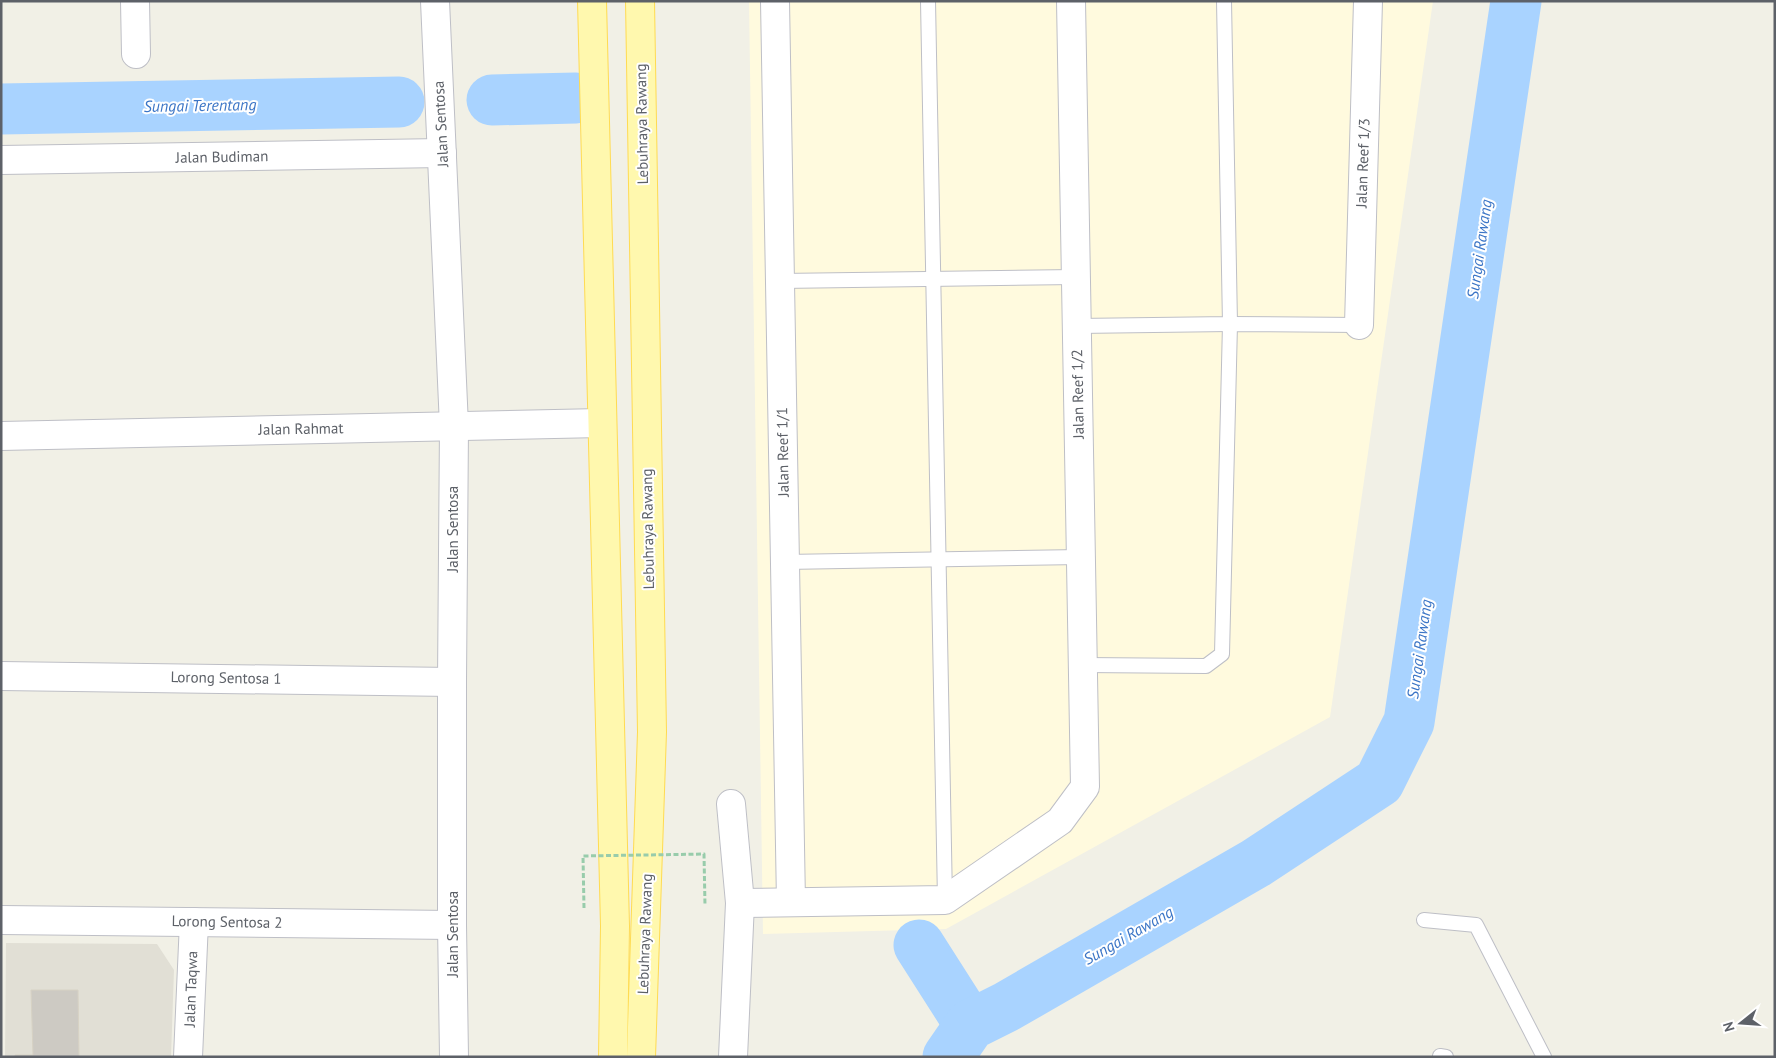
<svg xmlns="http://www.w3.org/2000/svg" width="1776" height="1058" font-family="'PT Sans',sans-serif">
<rect width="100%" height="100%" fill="#f1f0e6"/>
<path fill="#fffade" d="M 749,1 L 1433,1 L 1330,717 L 946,929 L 763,934 Z"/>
<path fill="#e1dfd5" d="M 6,943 L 157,944 L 174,970 L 171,1057 L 5,1057 Z"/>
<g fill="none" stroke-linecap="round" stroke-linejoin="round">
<g stroke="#a9d3ff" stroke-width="51">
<path d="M 492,100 L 576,98"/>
<path d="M 1,109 L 399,102"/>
<path d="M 919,945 L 970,1025"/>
<path d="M 948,1057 L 970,1025 L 1006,1007 L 1256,863 L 1379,782 L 1409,722 L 1516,1"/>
</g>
</g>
<path fill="#cdcac3" stroke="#d7d2c4" d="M 31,990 L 78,990 L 79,1057 L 15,1057 L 15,1055 L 33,1055 Z"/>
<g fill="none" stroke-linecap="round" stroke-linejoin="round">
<g stroke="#bebfc6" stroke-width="16">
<g id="service">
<path d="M 928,1 L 945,900"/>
<path d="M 780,281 L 1076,277"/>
<path d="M 1077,326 L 1230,324 L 1224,1"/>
<path d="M 785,562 L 1081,557"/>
<path d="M 1083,665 L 1206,666 L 1222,654 L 1230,324 L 1359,325"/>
<path d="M 1424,920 L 1476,925 L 1544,1057"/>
<path d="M 1440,1056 L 1446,1057"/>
</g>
</g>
<g stroke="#bebfc6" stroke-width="30">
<g id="minor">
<path d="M 135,1 L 136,54"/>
<path d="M 435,1 L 454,426 L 452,682 L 452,925 L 454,1057"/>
<path d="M 775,1 L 791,902"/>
<path d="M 1,160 L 442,153"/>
<path d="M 1359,325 L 1368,1"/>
<path d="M 1,436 L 601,423"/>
<path d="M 1,676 L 452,682"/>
<path d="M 731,804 L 740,903 L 733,1057"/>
<path d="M 740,903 L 945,900 L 1060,821 L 1085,787 L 1071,1"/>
<path d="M 1,920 L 452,925"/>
<path d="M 188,1057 L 194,922"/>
</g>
</g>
<g stroke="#ffdb52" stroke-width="30">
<g id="primary">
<path d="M 592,1 L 615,926 L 613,1057"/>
<path d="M 640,1 L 652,732 L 641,1057"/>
</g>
</g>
<use href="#service" stroke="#fff" stroke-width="14"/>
<use href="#minor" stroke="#fff" stroke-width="28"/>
<use href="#primary" stroke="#fff8ae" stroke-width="28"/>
<path stroke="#98ccab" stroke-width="3" stroke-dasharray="5 2.5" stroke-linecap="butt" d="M 584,908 L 583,856 L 704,854 L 705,906"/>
</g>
<g text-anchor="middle" stroke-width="4" stroke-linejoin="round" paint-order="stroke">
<g font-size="15" fill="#5d6168" stroke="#fff">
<text transform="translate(441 124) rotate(-93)" y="5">Jalan Sentosa</text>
<text transform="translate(642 124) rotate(-91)" y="5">Lebuhraya Rawang</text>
<text transform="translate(222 157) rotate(-1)" y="5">Jalan Budiman</text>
<text transform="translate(1363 163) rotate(-88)" y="5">Jalan Reef 1/3</text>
<text transform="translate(1078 394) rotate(-91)" y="5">Jalan Reef 1/2</text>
<text transform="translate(301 429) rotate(-1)" y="5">Jalan Rahmat</text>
<text transform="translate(783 452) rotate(-91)" y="5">Jalan Reef 1/1</text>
<text transform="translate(453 529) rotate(-90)" y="5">Jalan Sentosa</text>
<text transform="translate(648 529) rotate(-91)" y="5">Lebuhraya Rawang</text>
<text transform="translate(226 678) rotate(1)" y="5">Lorong Sentosa 1</text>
<text transform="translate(227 922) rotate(1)" y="5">Lorong Sentosa 2</text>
<text transform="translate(453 934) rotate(-90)" y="5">Jalan Sentosa</text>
<text transform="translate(645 934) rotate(-88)" y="5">Lebuhraya Rawang</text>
<text transform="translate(191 989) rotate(-88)" y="5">Jalan Taqwa</text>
</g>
<g font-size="16" font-style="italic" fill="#3b75c6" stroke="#fff">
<text transform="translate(200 105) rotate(-1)" y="6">Sungai Terentang</text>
<text transform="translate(1479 249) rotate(-82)" y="6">Sungai Rawang</text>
<text transform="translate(1419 649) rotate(-82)" y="6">Sungai Rawang</text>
<text transform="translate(1128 935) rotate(-30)" y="6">Sungai Rawang</text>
</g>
</g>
<rect width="1776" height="1058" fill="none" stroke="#5d6168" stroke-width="5"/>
<g transform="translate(1741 1023) rotate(253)" stroke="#ffffff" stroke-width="4" paint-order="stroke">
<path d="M0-4L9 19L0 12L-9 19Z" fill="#5d6168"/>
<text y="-8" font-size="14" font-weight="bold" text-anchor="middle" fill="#5d6168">N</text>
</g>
</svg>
